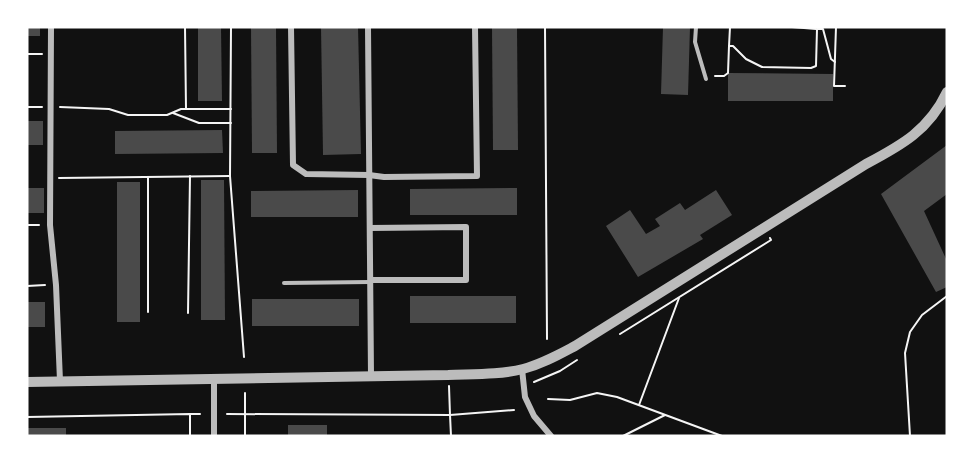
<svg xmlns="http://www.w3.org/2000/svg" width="974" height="463" font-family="'Alegreya Sans',sans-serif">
<rect width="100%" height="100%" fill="#111"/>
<g fill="#4a4a4a">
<rect x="27" y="27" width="13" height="9"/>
<path d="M 198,27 L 221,27 L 222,101 L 198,101 Z"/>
<path d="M 251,27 L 276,27 L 277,153 L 252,153 Z"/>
<path d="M 321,27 L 358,27 L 361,154 L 323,155 Z"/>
<path d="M 492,27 L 517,27 L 518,150 L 493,150 Z"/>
<path d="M 663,27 L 690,27 L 688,95 L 661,94 Z"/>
<path d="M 728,73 L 833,74 L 833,101 L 728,101 Z"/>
<rect x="27" y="121" width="16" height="24"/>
<path d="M 222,130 L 223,153 L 115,154 L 115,131 Z"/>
<path d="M 947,145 L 947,194 L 924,211 L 947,261 L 947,287 L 936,292 L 881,194 Z"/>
<path d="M 201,180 L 224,180 L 225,320 L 201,320 Z"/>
<rect x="117" y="182" width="23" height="140"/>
<rect x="27" y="188" width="17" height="25"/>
<path d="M 517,188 L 517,215 L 410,215 L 410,189 Z"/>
<path d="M 358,190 L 358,217 L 251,217 L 251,191 Z"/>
<path d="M 716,190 L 732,215 L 700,235 L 703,239 L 638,277 L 606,226 L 630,210 L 646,234 L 660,226 L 655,219 L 680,203 L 685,210 Z"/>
<rect x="410" y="296" width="106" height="27"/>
<rect x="252" y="299" width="107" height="27"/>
<rect x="27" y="302" width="18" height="25"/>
<rect x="288" y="425" width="39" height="11"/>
<rect x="27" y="428" width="39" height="8"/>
</g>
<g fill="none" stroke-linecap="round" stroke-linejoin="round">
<g stroke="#f5f5f5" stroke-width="2">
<path d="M 185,27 L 186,109"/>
<path d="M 231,27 L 230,176 L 244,357"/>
<path d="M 545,27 L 547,339"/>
<path d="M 792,27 L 816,29"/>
<path d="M 836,27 L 834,86 L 845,86"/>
<path d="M 729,46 L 730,27"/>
<path d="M 27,54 L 42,54"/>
<path d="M 715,76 L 724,76 L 728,73 L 729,46 L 733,46 L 746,59 L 762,67 L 811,68 L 816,66 L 817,29 L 823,29 L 831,59 L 835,62"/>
<path d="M 27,107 L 42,107"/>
<path d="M 60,107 L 109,109 L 128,115 L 167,115 L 181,109 L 231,109"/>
<path d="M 173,113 L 199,123 L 231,123"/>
<path d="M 148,177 L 148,312"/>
<path d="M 59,178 L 230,176"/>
<path d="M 27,225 L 39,225"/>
<path d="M 27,286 L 45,285"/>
<path d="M 188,313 L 190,176"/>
<path d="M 620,334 L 771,240 L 770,238"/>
<path d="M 534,382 L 560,371 L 577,360"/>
<path d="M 548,399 L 570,400 L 597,393 L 617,397 L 722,436"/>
<path d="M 639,405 L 679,298"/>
<path d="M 190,414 L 200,414"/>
<path d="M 227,414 L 450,415 L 449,386"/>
<path d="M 27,417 L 190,414 L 190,436"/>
<path d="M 245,436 L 245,393"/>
<path d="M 451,436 L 450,415 L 514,410"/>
<path d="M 623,436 L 665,415"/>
<path d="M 910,436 L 905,353 L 910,332 L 922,315 L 947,296"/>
</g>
<g stroke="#bcbcbc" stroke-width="4">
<path d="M 696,27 L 695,42 L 706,79"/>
<path d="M 284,283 L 370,282"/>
</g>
<g stroke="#bcbcbc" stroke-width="6">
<path d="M 51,27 L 50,225 L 56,285 L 60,381"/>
<path d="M 291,27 L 293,165 L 306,174 L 369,175 L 384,177 L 477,176 L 475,27"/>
<path d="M 368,27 L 371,376"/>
<path d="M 370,228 L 466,227 L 466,280 L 371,280"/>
<path d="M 522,369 L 525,397 L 534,416 L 551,436"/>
<path d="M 214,379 L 214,436"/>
</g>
<path stroke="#bcbcbc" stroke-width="10" d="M 27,382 L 448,375 C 473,374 499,375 523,369 C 542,364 558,355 575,346 L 866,164 C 902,145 929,130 947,92"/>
</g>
<rect width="974" height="463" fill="none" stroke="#ffffff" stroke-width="57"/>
</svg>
